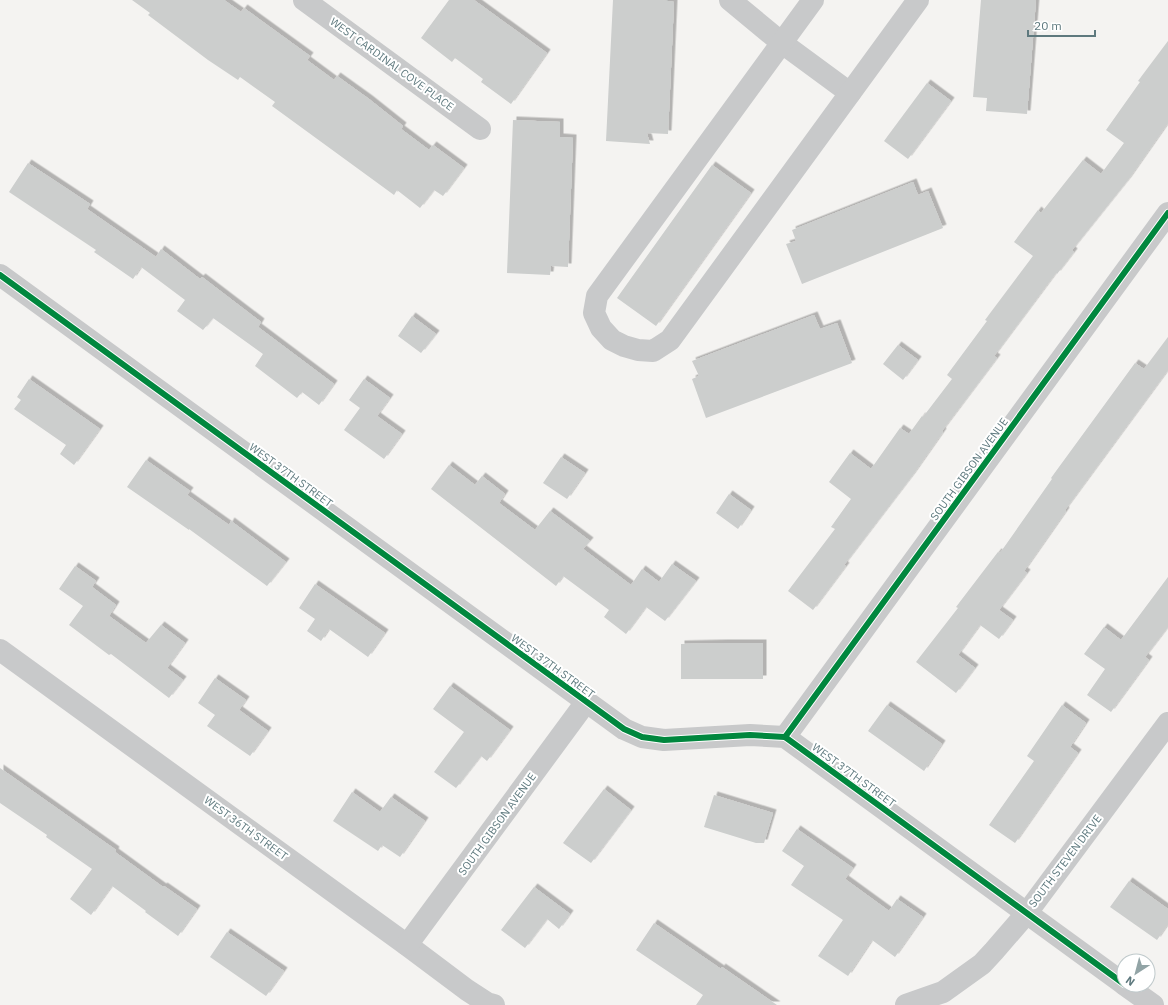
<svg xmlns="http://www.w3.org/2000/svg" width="1168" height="1005" font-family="'IBM Plex Sans',sans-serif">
<defs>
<filter id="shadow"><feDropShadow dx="3.5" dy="-3.5" stdDeviation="0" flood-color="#0004"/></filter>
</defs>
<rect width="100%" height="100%" fill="#f4f3f1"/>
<g fill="#cccecd" filter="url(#shadow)">
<path d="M 132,0 L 224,0 L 241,12 L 244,8 L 310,56 L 307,60 L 334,80 L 337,76 L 369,99 L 403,126 L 401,129 L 429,150 L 433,145 L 464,168 L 443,196 L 434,190 L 420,208 L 397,190 L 394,195 L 272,106 L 275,102 L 240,77 L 238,80 L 208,60 L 148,15 L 150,13 Z"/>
<path d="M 449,0 L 474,0 L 547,53 L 511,104 L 481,82 L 483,79 L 455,58 L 452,62 L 421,38 Z"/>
<path d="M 613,0 L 661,0 L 674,2 L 668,134 L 647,133 L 650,144 L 606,141 Z"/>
<path d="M 981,0 L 1036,0 L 1027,114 L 986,111 L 987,98 L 973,97 Z"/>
<path d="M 1168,41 L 1168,123 L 1128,180 L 1072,250 L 1074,252 L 1057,274 L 1056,273 L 994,356 L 997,358 L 942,431 L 943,432 L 912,476 L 844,565 L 846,566 L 813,610 L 788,591 L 835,529 L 831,527 L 851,499 L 829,482 L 850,453 L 871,469 L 900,428 L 909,434 L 922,416 L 923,417 L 952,379 L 947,375 L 987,321 L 985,320 L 1033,256 L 1014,242 L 1038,210 L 1041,213 L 1083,160 L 1101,174 L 1124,143 L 1106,130 L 1140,82 L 1138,81 Z"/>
<path d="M 927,83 L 951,101 L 908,159 L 884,141 Z"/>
<path d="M 513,120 L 560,122 L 560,137 L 573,138 L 568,267 L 551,266 L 550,275 L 507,273 Z"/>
<path d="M 28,163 L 90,204 L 87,209 L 156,257 L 161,249 L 200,279 L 202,277 L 261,322 L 258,327 L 334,384 L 319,405 L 302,392 L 297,398 L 255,366 L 263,354 L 213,318 L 203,330 L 177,311 L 185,300 L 141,267 L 133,279 L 94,252 L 96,250 L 9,192 Z"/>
<path d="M 712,165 L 751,193 L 656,326 L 617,298 Z"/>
<path d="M 913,182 L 918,195 L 928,191 L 943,228 L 802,284 L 786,244 L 796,241 L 792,230 Z"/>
<path d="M 814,315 L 820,329 L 837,323 L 852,363 L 706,418 L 692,379 L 699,376 L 692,361 Z"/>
<path d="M 412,316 L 436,334 L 421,353 L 398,336 Z"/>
<path d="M 1168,337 L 1168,370 L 1065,510 L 1066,511 L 1024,571 L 1027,573 L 999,610 L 1013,620 L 999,639 L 980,625 L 958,655 L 975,668 L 956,693 L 916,662 L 958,608 L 956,607 L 998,552 L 1000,553 L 1052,479 L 1051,478 L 1135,363 L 1144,369 Z"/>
<path d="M 898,345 L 918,360 L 903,380 L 883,364 Z"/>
<path d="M 29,379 L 100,429 L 74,465 L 60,454 L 66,445 L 14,409 L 21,400 L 17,397 Z"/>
<path d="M 364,379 L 390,398 L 377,416 L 402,434 L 384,459 L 344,430 L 360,408 L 349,400 Z"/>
<path d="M 561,457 L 585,473 L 567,499 L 543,483 Z"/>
<path d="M 146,460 L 190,491 L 187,495 L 229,525 L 231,521 L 286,562 L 267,586 L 189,529 L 189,530 L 127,487 Z"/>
<path d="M 449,465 L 475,485 L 482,476 L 505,494 L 499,503 L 535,530 L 550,511 L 590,541 L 583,549 L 631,585 L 642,569 L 659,582 L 672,564 L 696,581 L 665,621 L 646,607 L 626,634 L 604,617 L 609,610 L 563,576 L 556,586 L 431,489 Z"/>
<path d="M 729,494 L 751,510 L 738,529 L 716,513 Z"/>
<path d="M 75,566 L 96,581 L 92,587 L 116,605 L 109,616 L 146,643 L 161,625 L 185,643 L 167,668 L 183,680 L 169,698 L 111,654 L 109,655 L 69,625 L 83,606 L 59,589 Z"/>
<path d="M 1168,577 L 1168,627 L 1145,657 L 1149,660 L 1111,712 L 1087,695 L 1105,669 L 1084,654 L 1104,627 L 1121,640 Z"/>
<path d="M 315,584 L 385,633 L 368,657 L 329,629 L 321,641 L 307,631 L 315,619 L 299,608 Z"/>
<path d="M 724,643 L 763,643 L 763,679 L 681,679 L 681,644 Z"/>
<path d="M 215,678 L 246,700 L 239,710 L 268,731 L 250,756 L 207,726 L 215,715 L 198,703 Z"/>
<path d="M 450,686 L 510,730 L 487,761 L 481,756 L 456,788 L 434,772 L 464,732 L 433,709 Z"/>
<path d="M 887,705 L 942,744 L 924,771 L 868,731 Z"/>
<path d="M 1062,705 L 1086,723 L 1070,747 L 1078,753 L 1015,843 L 989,825 L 1034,761 L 1027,756 Z"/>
<path d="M 0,768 L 116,850 L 115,852 L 163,887 L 164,886 L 197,909 L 178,936 L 145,912 L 146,911 L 112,886 L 91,915 L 70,899 L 92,869 L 46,837 L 47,835 L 0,803 Z"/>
<path d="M 604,789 L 631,810 L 591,863 L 563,843 Z"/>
<path d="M 352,792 L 380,812 L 391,797 L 425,821 L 400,857 L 382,845 L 378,851 L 333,821 Z"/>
<path d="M 714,795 L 773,813 L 764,843 L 756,843 L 704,827 Z"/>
<path d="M 797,829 L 853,868 L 845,879 L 889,911 L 897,899 L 923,917 L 895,957 L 872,940 L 848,976 L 818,956 L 843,920 L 791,885 L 804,866 L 782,851 Z"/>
<path d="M 1129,881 L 1168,909 L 1168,924 L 1157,940 L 1110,907 Z"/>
<path d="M 534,887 L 570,914 L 559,929 L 547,919 L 525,948 L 501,930 Z"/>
<path d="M 654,923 L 721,969 L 722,967 L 777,1005 L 696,1005 L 703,995 L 636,950 Z"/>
<path d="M 227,932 L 284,971 L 266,996 L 210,957 Z"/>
</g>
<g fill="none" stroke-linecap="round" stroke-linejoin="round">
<g stroke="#c8c9ca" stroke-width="22">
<path d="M 304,0 L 480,129"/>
<path d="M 730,0 L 782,43 L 850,93"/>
<path d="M 813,0 L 597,296 L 594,313 L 601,328 L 612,340 L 624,346 L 638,350 L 653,351 L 670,340 L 918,0"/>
<path d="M 0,275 L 624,729 L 642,737 L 664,740 L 750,735 L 785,737 L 1124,984"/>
<path d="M 0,650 L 407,945 L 467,990 L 487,1003 L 494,1005"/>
<path d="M 785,737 L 1168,213"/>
<path d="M 407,945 L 586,702"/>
<path d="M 1125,985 L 1153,1005"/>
<path d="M 906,1005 L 943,992 L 982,964 L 994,951 L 1026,914 L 1168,723"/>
</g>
<g stroke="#fff" stroke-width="8">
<g id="cycleway">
<path d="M 0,275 L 624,729 L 642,737 L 664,740 L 750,735 L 785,737 L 1124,984"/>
<path d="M 785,737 L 1168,213"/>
</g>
</g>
<use href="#cycleway" stroke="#00873e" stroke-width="6"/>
</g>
<g text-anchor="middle" stroke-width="4" stroke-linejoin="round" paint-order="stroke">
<g font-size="11" fill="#5e797e" stroke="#fff">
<text transform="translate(392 64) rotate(36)" y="4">WEST CARDINAL COVE PLACE</text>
<text transform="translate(969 469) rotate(-54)" y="4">SOUTH GIBSON AVENUE</text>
<text transform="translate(291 475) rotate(36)" y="4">WEST 37TH STREET</text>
<text transform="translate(553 666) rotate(36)" y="4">WEST 37TH STREET</text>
<text transform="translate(854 775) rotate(36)" y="4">WEST 37TH STREET</text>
<text transform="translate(497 824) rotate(-54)" y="4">SOUTH GIBSON AVENUE</text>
<text transform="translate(246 828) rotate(36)" y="4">WEST 36TH STREET</text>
<text transform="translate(1065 861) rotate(-53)" y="4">SOUTH STEVEN DRIVE</text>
</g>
</g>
<g transform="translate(1136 973) rotate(216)"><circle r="19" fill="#ffffff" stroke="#bfc9cb"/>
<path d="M0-3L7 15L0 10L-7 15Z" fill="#92a4a6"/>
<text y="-6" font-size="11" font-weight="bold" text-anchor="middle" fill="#5e797e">N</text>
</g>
<path d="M1028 30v6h67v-6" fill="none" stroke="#5e797e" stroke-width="2"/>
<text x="1034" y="30" font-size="12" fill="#5e797e" stroke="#ffffff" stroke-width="3" paint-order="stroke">20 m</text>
</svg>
